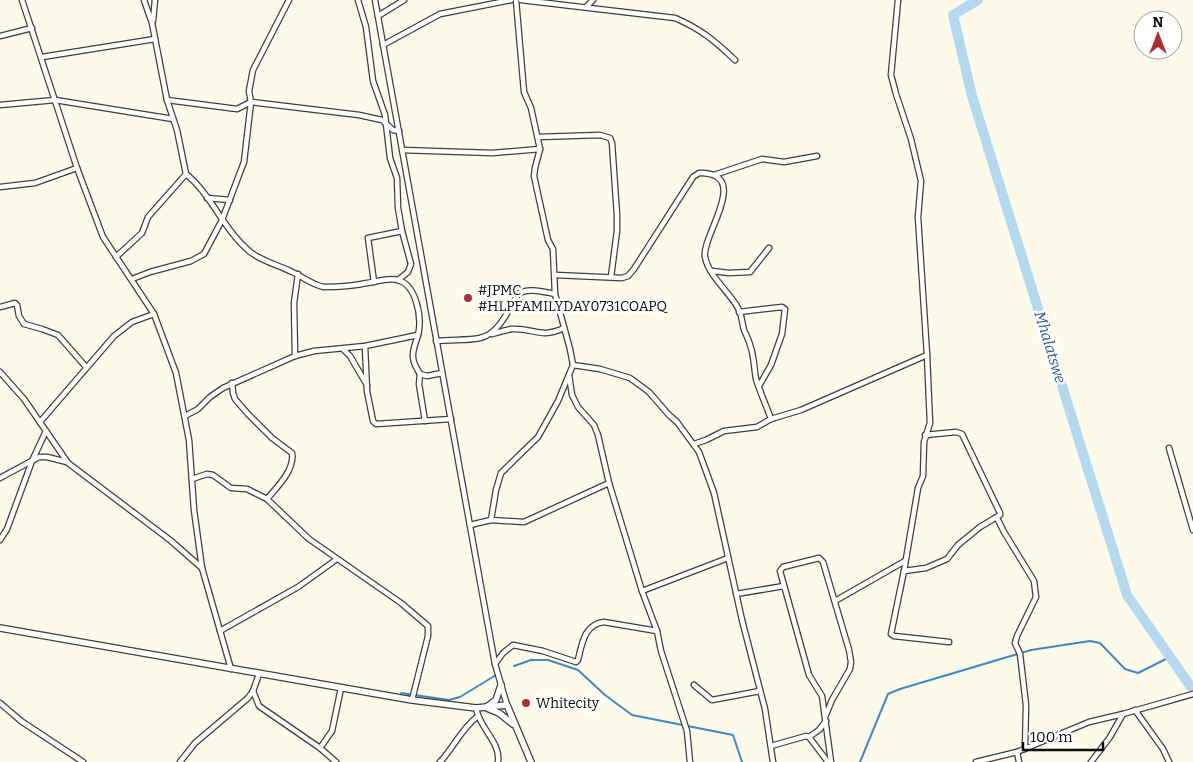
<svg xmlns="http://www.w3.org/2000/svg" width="1193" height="762" font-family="Bitter,serif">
<rect width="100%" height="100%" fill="#fdfaea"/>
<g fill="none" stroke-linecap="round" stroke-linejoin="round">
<g stroke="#418ac1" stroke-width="2">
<path d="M 514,666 L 531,660 L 548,660 L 578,670 L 605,695 L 632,715 L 733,735 L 742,762"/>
<path d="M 401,693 L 449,700 L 460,697 L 496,675"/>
<path d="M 860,762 L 888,694 L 900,689 L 1031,650 L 1090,641 L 1100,643 L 1125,669 L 1138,673 L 1170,657"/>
</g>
<path stroke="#b3d8f0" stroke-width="10" d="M 978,0 L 953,15 L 972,96 L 1127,595 L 1193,690"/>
<g stroke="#3e3e3e" stroke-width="7">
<g id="minor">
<path d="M 22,0 L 77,168 L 103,237 L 154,314 L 176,373 L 189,440 L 194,510 L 202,568 L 231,669"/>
<path d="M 358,0 L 366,27 L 373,81 L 385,115 L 390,158 L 397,178 L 398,208 L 402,231 L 411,264 L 408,272 L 398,280"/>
<path d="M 375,0 L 487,620 L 495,664 L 507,705"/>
<path d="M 521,0 L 675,18 C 701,29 715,41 735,60"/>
<path d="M 587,6 L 593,0"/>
<path d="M 378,16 L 404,0"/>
<path d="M 153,21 L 155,0"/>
<path d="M 0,36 L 32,28"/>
<path d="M 383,45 L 440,14 L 511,0"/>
<path d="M 42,57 L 155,39"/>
<path d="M 167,100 L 237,109 L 251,102 L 359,115 L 382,120 L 393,130 L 399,131"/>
<path d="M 0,105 L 55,100 L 173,119"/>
<path d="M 538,137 L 600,135 L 610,138 L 612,143 L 617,215 L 617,231 L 611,277"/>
<path d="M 402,150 L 492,153 L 540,149"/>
<path d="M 186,174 C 212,195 223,229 249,251 C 261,261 276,264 290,271 C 302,276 312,285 324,287 C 338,287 353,286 367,283 C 376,282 388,277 398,280 C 416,285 421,315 419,330 C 418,339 412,348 413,357 C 413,363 417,369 420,374 L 427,376 L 442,373"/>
<path d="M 714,175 L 762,159 L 784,162 L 817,156"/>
<path d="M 0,187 L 35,183 L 77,168"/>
<path d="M 207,198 L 230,200"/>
<path d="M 116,257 L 142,233 L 148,217 L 186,174 L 177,130 L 167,100 L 152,23 L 144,0"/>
<path d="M 712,271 L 729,273 L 750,272 L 769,248"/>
<path d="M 555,275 L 622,278 L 628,276 L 634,269 L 693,177 L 699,173 C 753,172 701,236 705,257 C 709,277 729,291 738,308 C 742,315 742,323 744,330 C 746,335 749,340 750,345 C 754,355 754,368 756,379 C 760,392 766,405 771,419"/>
<path d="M 132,279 L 150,272 L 191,261 L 204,254 L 222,220 L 244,162 L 251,102 L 249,91 L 253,70 L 289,0"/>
<path d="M 374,282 L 368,238 L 402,231"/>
<path d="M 0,307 L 15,303 L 17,305 L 19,316 L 24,324 L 42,329 L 58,335 L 86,367"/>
<path d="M 739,312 L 782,307 L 785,309 L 782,334 L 771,365 L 759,386"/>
<path d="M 492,334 C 499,332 506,330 512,329 C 535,328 540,339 564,328"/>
<path d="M 436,341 C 451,339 467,341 480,338 C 499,334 509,309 518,294 C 528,287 544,292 555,294"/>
<path d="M 365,346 L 367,391 L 373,421 L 376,424 L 451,419"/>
<path d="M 343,349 L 350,356 L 367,385"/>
<path d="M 927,355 L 930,423 L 924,442 L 923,476 L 918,488 L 904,571 L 891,634 L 894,636 L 949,642"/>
<path d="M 295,356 L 294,303 L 298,274"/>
<path d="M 573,365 L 600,369 L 630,378 L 649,392 L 669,415 L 677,422 L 699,452 L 714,493 L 742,620 L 765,709 L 773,762"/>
<path d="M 0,372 L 24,399 L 68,463 L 170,540 L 202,568"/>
<path d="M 420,374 L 419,384 L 425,421"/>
<path d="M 569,375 L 572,395 L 578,407 L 594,425 L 598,435 L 609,483 L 642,591 L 657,631 L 661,651 L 687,731 L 690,762"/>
<path d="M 232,383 L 233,393 L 235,399 L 248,414 L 272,438 L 292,453 C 295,470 277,487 267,499"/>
<path d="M 185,416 L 198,409 L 210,397 L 223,388 L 295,356 L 314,351 L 365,346 L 418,335"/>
<path d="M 40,422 L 114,336 L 132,322 L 154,314"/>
<path d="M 694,444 L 706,440 L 724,431 L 757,427 L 771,419 L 801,410 L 927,355 L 918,217 L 921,181 L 911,139 L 896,94 L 891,75 L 898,0"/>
<path d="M 1169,448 L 1193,530"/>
<path d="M 0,478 L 39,457 L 47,457 L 67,462"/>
<path d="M 192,479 L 207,474 L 213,475 L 231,488 L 247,489 L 267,499 L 309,539 L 401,603 L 428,626 L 428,636 L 412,700"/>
<path d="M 997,518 L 1004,532 L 1034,581 L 1036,597 L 1017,636 L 1015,643 L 1020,654 L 1026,705 L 1025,749"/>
<path d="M 491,520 L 496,490 L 501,473 L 538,437 L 558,401 L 573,365 L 570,349 L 555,294 L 553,249 L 548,240 L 534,176 L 535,168 L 540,149 L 531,108 L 524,92 L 516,0"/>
<path d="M 470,525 L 491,520 L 524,522 L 609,483"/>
<path d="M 0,540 L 7,529 L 32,461 L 46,431"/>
<path d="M 904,571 L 926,568 L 947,559 L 958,545 L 980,527 L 1000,515 L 1000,513 L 962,434 L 956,432 L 925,435"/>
<path d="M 642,591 L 728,558"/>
<path d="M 736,594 L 784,586"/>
<path d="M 835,601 L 905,561"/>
<path d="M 220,631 L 298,587 L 337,559"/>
<path d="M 495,664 L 503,653 L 513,645 L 543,651 L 576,662 L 578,660 C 582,644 584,624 604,622 L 657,631"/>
<path d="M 694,685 L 712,700 L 760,691"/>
<path d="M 253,691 L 259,706 L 320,748 L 336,762"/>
<path d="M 0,703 L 21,721 L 83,762"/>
<path d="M 476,708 C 479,728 501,742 498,762"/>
<path d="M 1135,710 L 1163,749 L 1169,762"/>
<path d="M 825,717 L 832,700 L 850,669 L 851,662 L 849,650 L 823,562 L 819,558 L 783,567 L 780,571 L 809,675 L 822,696 L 831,762"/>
<path d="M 809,737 L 819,730 L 826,721"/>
<path d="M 771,746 L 806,736 L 809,737 L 828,762"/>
<path d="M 320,748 L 332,731 L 341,688"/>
<path d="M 1017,752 L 1019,762"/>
<path d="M 180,762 L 195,743 L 248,698 L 253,691 L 259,674"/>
<path d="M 440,762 C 454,747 461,729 478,716"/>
<path d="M 976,762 L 1017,752 L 1089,722 L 1123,714 L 1193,694"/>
<path d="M 1091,762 L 1110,737 L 1123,714"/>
</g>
</g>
<g stroke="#3e3e3e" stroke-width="8">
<g id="tertiary">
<path d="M 0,628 L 412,700 L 476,708 L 507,705 L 531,762"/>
<path d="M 487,707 L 496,700 L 501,685"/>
<path d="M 487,708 L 499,713 L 513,724"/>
</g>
</g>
<use href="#minor" stroke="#fff" stroke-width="4.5"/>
<use href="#tertiary" stroke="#fff" stroke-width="5.5"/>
</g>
<g fill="#ae2f32" stroke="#fff" stroke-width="2">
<circle cx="468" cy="298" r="5"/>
<circle cx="526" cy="703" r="5"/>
</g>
<g text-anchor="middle" stroke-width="5" stroke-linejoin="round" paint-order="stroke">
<g font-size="14" fill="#0b0b0b" stroke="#fff" text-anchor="start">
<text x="478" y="295">#JPMC<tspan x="478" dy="16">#HLPFAMILYDAY0731COAPQ</tspan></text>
<text x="536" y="708">Whitecity</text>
</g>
<g font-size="15" font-style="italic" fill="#205c91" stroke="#fff">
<text transform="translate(1050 347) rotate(73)" y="5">Mhalatswe</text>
</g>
</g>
<g transform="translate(1158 35)"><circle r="24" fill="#ffffff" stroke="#9d9d9d"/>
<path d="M0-4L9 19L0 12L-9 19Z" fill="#ae2f32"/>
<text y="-8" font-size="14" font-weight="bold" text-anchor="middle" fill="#0b0b0b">N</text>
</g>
<path d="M1023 742v8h80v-8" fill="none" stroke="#0b0b0b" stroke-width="2.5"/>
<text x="1030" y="742" font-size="15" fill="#0b0b0b" stroke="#ffffff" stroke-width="4" paint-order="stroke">100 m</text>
</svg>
